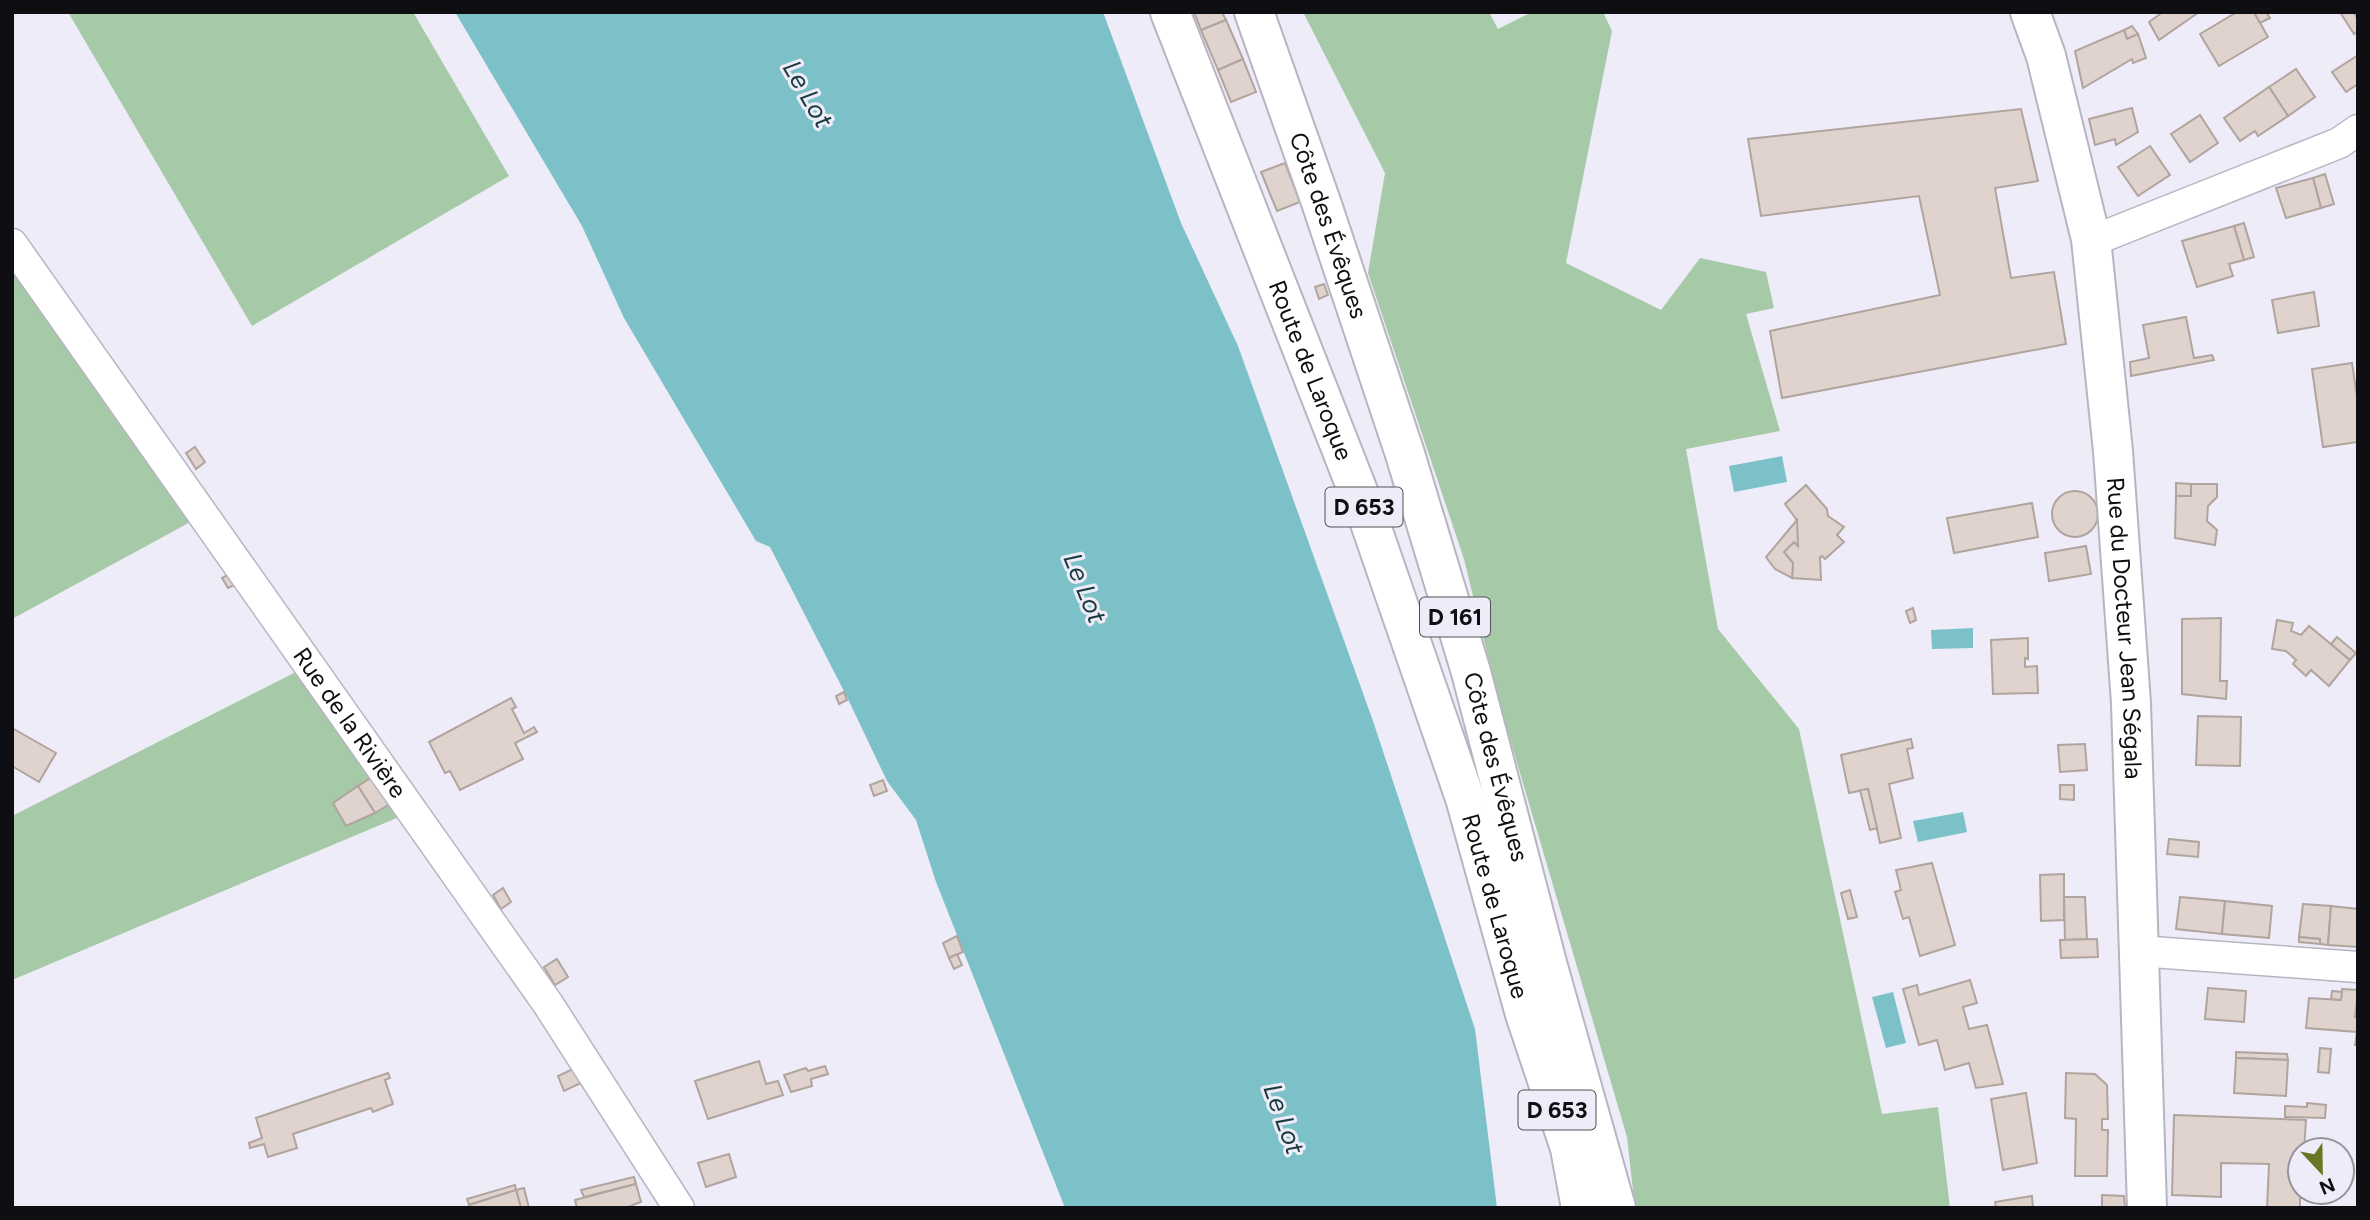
<svg xmlns="http://www.w3.org/2000/svg" width="2370" height="1220" font-family="Figtree,sans-serif">
<rect width="100%" height="100%" fill="#eeecf8"/>
<g fill="#a6c9a7">
<path d="M 68,12 L 413,12 L 509,176 L 252,326 Z"/>
<path d="M 1303,12 L 1489,12 L 1498,29 L 1532,12 L 1603,12 L 1612,31 L 1566,263 L 1661,310 L 1700,258 L 1766,272 L 1774,308 L 1746,314 L 1780,431 L 1686,449 L 1718,629 L 1799,729 L 1882,1114 L 1938,1107 L 1950,1208 L 1635,1208 L 1627,1137 L 1498,698 L 1464,559 L 1368,273 L 1385,173 Z"/>
<path d="M 12,269 L 194,520 L 12,619 Z"/>
<path d="M 296,672 L 399,817 L 12,980 L 12,816 Z"/>
</g>
<g fill="#7dc1c8">
<path d="M 455,12 L 1103,12 L 1181,223 L 1238,346 L 1373,721 L 1475,1029 L 1497,1208 L 1065,1208 L 936,882 L 916,820 L 887,781 L 847,697 L 770,547 L 756,541 L 624,318 L 582,226 Z"/>
<path d="M 1782,456 L 1787,482 L 1734,492 L 1729,466 Z"/>
<path d="M 1973,628 L 1973,648 L 1932,649 L 1931,630 Z"/>
<path d="M 1963,812 L 1967,832 L 1918,842 L 1913,821 Z"/>
<path d="M 1893,992 L 1906,1043 L 1886,1048 L 1872,997 Z"/>
</g>
<g fill="#e0d2cc" stroke="#b1a49e" stroke-width="2">
<path d="M 1194,12 L 1222,12 L 1226,20 L 1201,30 Z"/>
<path d="M 2163,12 L 2199,12 L 2159,40 L 2149,22 Z"/>
<path d="M 2237,12 L 2254,12 L 2268,37 L 2219,66 L 2200,34 Z"/>
<path d="M 2254,12 L 2266,12 L 2270,18 L 2260,23 Z"/>
<path d="M 2340,12 L 2353,12 L 2358,19 L 2358,31 L 2354,34 Z"/>
<path d="M 1226,20 L 1243,59 L 1218,70 L 1201,30 Z"/>
<path d="M 2132,26 L 2138,34 L 2127,39 L 2124,30 Z"/>
<path d="M 2124,30 L 2127,39 L 2138,34 L 2146,58 L 2133,63 L 2132,59 L 2083,88 L 2075,51 Z"/>
<path d="M 2358,55 L 2358,84 L 2346,92 L 2332,72 Z"/>
<path d="M 1243,59 L 1256,92 L 1231,102 L 1218,70 Z"/>
<path d="M 2296,69 L 2315,97 L 2288,116 L 2269,87 Z"/>
<path d="M 2269,87 L 2288,116 L 2258,136 L 2255,131 L 2240,141 L 2224,118 Z"/>
<path d="M 2132,108 L 2138,132 L 2116,145 L 2115,139 L 2095,145 L 2089,119 Z"/>
<path d="M 2021,109 L 2038,181 L 1995,188 L 2011,278 L 2054,272 L 2066,344 L 1782,398 L 1770,331 L 1940,295 L 1919,196 L 1761,216 L 1748,139 Z"/>
<path d="M 2200,115 L 2218,143 L 2190,162 L 2171,134 Z"/>
<path d="M 2150,146 L 2170,175 L 2138,196 L 2118,167 Z"/>
<path d="M 1285,163 L 1300,202 L 1277,211 L 1261,172 Z"/>
<path d="M 2325,174 L 2334,204 L 2321,208 L 2313,178 Z"/>
<path d="M 2313,178 L 2321,208 L 2286,218 L 2276,188 Z"/>
<path d="M 2244,223 L 2254,257 L 2244,260 L 2234,226 Z"/>
<path d="M 2234,226 L 2244,260 L 2229,264 L 2233,276 L 2197,287 L 2182,241 Z"/>
<path d="M 1324,284 L 1328,295 L 1319,299 L 1315,287 Z"/>
<path d="M 2314,292 L 2319,326 L 2278,333 L 2272,300 Z"/>
<path d="M 2186,317 L 2194,358 L 2212,355 L 2214,360 L 2131,376 L 2130,362 L 2149,358 L 2143,325 Z"/>
<path d="M 2352,363 L 2358,403 L 2358,442 L 2323,447 L 2312,369 Z"/>
<path d="M 195,447 L 205,462 L 196,469 L 186,453 Z"/>
<path d="M 2176,483 L 2191,484 L 2191,496 L 2176,496 Z"/>
<path d="M 2191,484 L 2217,484 L 2217,497 L 2208,506 L 2207,521 L 2217,530 L 2215,545 L 2175,538 L 2176,496 L 2191,496 Z"/>
<path d="M 1806,485 L 1827,509 L 1828,516 L 1844,527 L 1837,535 L 1844,542 L 1825,559 L 1822,556 L 1820,557 L 1821,580 L 1792,578 L 1793,563 L 1784,552 L 1794,542 L 1798,546 L 1796,519 L 1785,504 Z"/>
<circle cx="2075" cy="514" r="23"/>
<path d="M 2032,503 L 2038,537 L 1954,553 L 1947,518 Z"/>
<path d="M 1797,520 L 1798,546 L 1794,542 L 1784,552 L 1793,563 L 1792,578 L 1775,569 L 1766,557 Z"/>
<path d="M 2086,546 L 2091,574 L 2049,581 L 2045,553 Z"/>
<path d="M 233,572 L 239,583 L 228,588 L 222,578 Z"/>
<path d="M 1913,608 L 1916,620 L 1910,623 L 1906,611 Z"/>
<path d="M 2221,618 L 2220,681 L 2227,681 L 2226,699 L 2182,694 L 2182,619 Z"/>
<path d="M 2277,620 L 2293,623 L 2291,631 L 2301,635 L 2309,626 L 2350,660 L 2329,686 L 2311,670 L 2306,676 L 2293,664 L 2296,660 L 2286,651 L 2272,649 Z"/>
<path d="M 2337,637 L 2356,653 L 2350,660 L 2331,644 Z"/>
<path d="M 2028,638 L 2028,659 L 2025,658 L 2025,667 L 2037,666 L 2038,693 L 1993,694 L 1991,640 Z"/>
<path d="M 844,692 L 847,700 L 839,704 L 836,696 Z"/>
<path d="M 511,698 L 516,707 L 512,709 L 524,733 L 534,727 L 537,732 L 515,743 L 523,759 L 460,790 L 450,771 L 445,773 L 429,742 Z"/>
<path d="M 2198,716 L 2241,717 L 2240,766 L 2196,765 Z"/>
<path d="M 12,728 L 56,753 L 39,782 L 12,766 Z"/>
<path d="M 1911,739 L 1913,748 L 1907,749 L 1913,778 L 1889,784 L 1901,838 L 1880,843 L 1868,789 L 1849,793 L 1841,755 Z"/>
<path d="M 2085,744 L 2087,770 L 2060,772 L 2058,745 Z"/>
<path d="M 382,771 L 398,799 L 375,813 L 358,786 Z"/>
<path d="M 883,780 L 887,791 L 874,796 L 870,785 Z"/>
<path d="M 2060,785 L 2074,785 L 2074,800 L 2060,799 Z"/>
<path d="M 358,786 L 375,813 L 346,826 L 333,803 Z"/>
<path d="M 1868,789 L 1877,828 L 1870,830 L 1860,790 Z"/>
<path d="M 2169,839 L 2199,842 L 2198,857 L 2167,854 Z"/>
<path d="M 1932,863 L 1955,945 L 1920,956 L 1909,917 L 1903,919 L 1895,892 L 1901,890 L 1896,870 Z"/>
<path d="M 2064,874 L 2064,920 L 2041,921 L 2040,875 Z"/>
<path d="M 503,888 L 511,902 L 501,909 L 493,895 Z"/>
<path d="M 1850,890 L 1857,917 L 1848,919 L 1841,893 Z"/>
<path d="M 2064,897 L 2085,897 L 2087,939 L 2065,940 Z"/>
<path d="M 2180,897 L 2225,901 L 2222,934 L 2176,929 Z"/>
<path d="M 2225,901 L 2272,906 L 2269,938 L 2222,934 Z"/>
<path d="M 2303,904 L 2331,906 L 2328,945 L 2320,944 L 2320,939 L 2299,937 Z"/>
<path d="M 2331,906 L 2358,909 L 2358,947 L 2328,945 Z"/>
<path d="M 957,936 L 963,952 L 949,958 L 943,943 Z"/>
<path d="M 2299,937 L 2320,939 L 2320,944 L 2299,942 Z"/>
<path d="M 2097,939 L 2098,957 L 2061,958 L 2060,940 Z"/>
<path d="M 957,954 L 962,965 L 954,969 L 949,958 Z"/>
<path d="M 557,959 L 568,977 L 555,985 L 544,967 Z"/>
<path d="M 1970,980 L 1977,1003 L 1963,1007 L 1969,1029 L 1987,1025 L 2003,1084 L 1976,1088 L 1969,1063 L 1945,1070 L 1937,1040 L 1919,1045 L 1903,989 L 1917,985 L 1919,995 Z"/>
<path d="M 2208,988 L 2246,991 L 2244,1022 L 2205,1019 Z"/>
<path d="M 2342,989 L 2358,990 L 2355,1017 L 2358,1017 L 2358,1045 L 2355,1045 L 2357,1032 L 2306,1028 L 2309,998 L 2341,1000 Z"/>
<path d="M 2332,991 L 2342,992 L 2341,1000 L 2331,999 Z"/>
<path d="M 2320,1048 L 2331,1049 L 2329,1073 L 2318,1072 Z"/>
<path d="M 2236,1052 L 2287,1054 L 2288,1060 L 2236,1058 Z"/>
<path d="M 2236,1058 L 2288,1060 L 2286,1096 L 2234,1093 Z"/>
<path d="M 759,1061 L 766,1084 L 778,1081 L 783,1095 L 708,1119 L 695,1081 Z"/>
<path d="M 825,1066 L 828,1074 L 811,1079 L 812,1086 L 791,1092 L 784,1075 L 806,1068 L 808,1071 Z"/>
<path d="M 575,1068 L 581,1083 L 564,1091 L 558,1076 Z"/>
<path d="M 388,1073 L 390,1078 L 385,1080 L 393,1104 L 373,1112 L 371,1108 L 293,1134 L 297,1148 L 268,1157 L 264,1144 L 250,1148 L 249,1143 L 262,1138 L 256,1118 Z"/>
<path d="M 2066,1073 L 2095,1074 L 2107,1085 L 2108,1119 L 2102,1119 L 2102,1130 L 2108,1130 L 2107,1176 L 2075,1176 L 2076,1119 L 2065,1118 Z"/>
<path d="M 2026,1093 L 2037,1163 L 2003,1170 L 1991,1099 Z"/>
<path d="M 2307,1103 L 2326,1105 L 2325,1118 L 2285,1117 L 2285,1106 L 2307,1107 Z"/>
<path d="M 2174,1115 L 2306,1120 L 2304,1150 L 2300,1150 L 2300,1208 L 2267,1208 L 2269,1164 L 2221,1163 L 2221,1197 L 2172,1195 Z"/>
<path d="M 729,1154 L 736,1177 L 706,1187 L 698,1163 Z"/>
<path d="M 634,1177 L 636,1184 L 584,1197 L 581,1190 Z"/>
<path d="M 636,1184 L 641,1202 L 625,1208 L 577,1208 L 575,1200 Z"/>
<path d="M 515,1185 L 516,1190 L 469,1205 L 467,1199 Z"/>
<path d="M 524,1188 L 529,1208 L 521,1208 L 516,1190 Z"/>
<path d="M 516,1190 L 521,1208 L 469,1208 L 469,1205 Z"/>
<path d="M 2102,1195 L 2124,1196 L 2125,1208 L 2102,1208 Z"/>
<path d="M 2032,1196 L 2033,1208 L 1996,1208 L 1995,1202 Z"/>
</g>
<g fill="none" stroke-linecap="round" stroke-linejoin="round">
<g stroke="#b7b5c1" stroke-width="33">
<g id="street">
<path d="M 2091,239 L 2107,235 L 2339,143 L 2358,130"/>
<path id="s1" d="M 12,244 L 548,1004 L 679,1208"/>
<path d="M 2138,951 L 2358,967"/>
</g>
</g>
<g stroke="#b7b5c1" stroke-width="42">
<g id="secondary">
<path id="s2" d="M 2030,12 L 2046,56 L 2091,239 L 2113,451 L 2131,703 L 2147,1208"/>
</g>
</g>
<g stroke="#b7b5c1" stroke-width="42">
<g id="primary">
<path id="s3" d="M 1170,12 L 1368,517 L 1465,798 L 1525,1014 L 1570,1148 L 1581,1208"/>
<path id="s4" d="M 1254,12 L 1321,202 L 1405,454 L 1471,672 L 1547,963 L 1616,1208"/>
</g>
</g>
<use href="#street" stroke="#fff" stroke-width="30"/>
<use href="#secondary" stroke="#fff" stroke-width="38"/>
<use href="#primary" stroke="#fff" stroke-width="38"/>
</g>
<g text-anchor="middle" stroke-width="6" stroke-linejoin="round" paint-order="stroke">
<g fill="#eeecf8" stroke="#525157" stroke-width="2">
<rect x="1325.5" y="487.5" width="77" height="39" rx="5"/>
<rect x="1420" y="597.5" width="70" height="39" rx="5"/>
<rect x="1518.5" y="1090.5" width="77" height="39" rx="5"/>
</g>
<g font-size="23" font-weight="bold" fill="#0f0e12">
<text x="1364" y="515">D 653</text>
<text x="1455" y="625">D 161</text>
<text x="1557" y="1118">D 653</text>
</g>
<g font-size="24" fill="#0f0e12" stroke="#eeecf8">
<text dy="8" stroke="none"><textPath href="#s4" startOffset="226">Côte des Évêques</textPath></text>
<text dy="8" stroke="none"><textPath href="#s3" startOffset="385">Route de Laroque</textPath></text>
<text dy="8" stroke="none"><textPath href="#s2" startOffset="626">Rue du Docteur Jean Ségala</textPath></text>
<text dy="8" stroke="none"><textPath href="#s1" startOffset="586">Rue de la Rivière</textPath></text>
<text dy="8" stroke="none"><textPath href="#s4" startOffset="793">Côte des Évêques</textPath></text>
<text dy="8" stroke="none"><textPath href="#s3" startOffset="952">Route de Laroque</textPath></text>
</g>
<g font-size="26" font-style="italic" fill="#193b3e" stroke="#eeecf8">
<text transform="translate(808 94) rotate(60)" y="9">Le Lot</text>
<text transform="translate(1085 588) rotate(68)" y="9">Le Lot</text>
<text transform="translate(1284 1119) rotate(70)" y="9">Le Lot</text>
</g>
</g>
<rect width="2370" height="1220" fill="none" stroke="#0f0e12" stroke-width="28"/>
<g transform="translate(2321 1171) rotate(158)"><circle r="33" fill="#eeecf8" stroke="#95939c" stroke-width="2"/>
<path d="M0-5L12 26L0 18L-12 26Z" fill="#6a7622"/>
<text y="-10" font-size="19" font-weight="bold" text-anchor="middle" fill="#0f0e12">N</text>
</g>
</svg>
